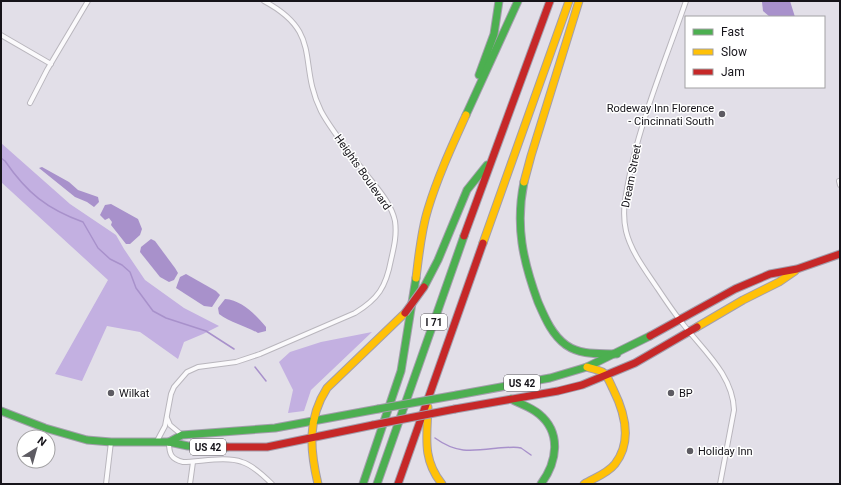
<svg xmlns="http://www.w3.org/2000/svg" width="841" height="485" font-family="Roboto,sans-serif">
<rect width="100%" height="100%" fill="#e2dfe8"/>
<g fill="#c3b0e1">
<path d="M 1,143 L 70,204 L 116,235 L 124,249 L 145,280 L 184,308 L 219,326 L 203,334 L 184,342 L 178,359 L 140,332 L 107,326 L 82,381 L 55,374 L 108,280 L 1,182 Z"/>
<path d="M 372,332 L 311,390 L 304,411 L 288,413 L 293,390 L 279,362 L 290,352 L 321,342 Z"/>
</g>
<g fill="#a891cb">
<path d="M 764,1 L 790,1 L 795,17 L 770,17 L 763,11 L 762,2 Z"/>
<path d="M 42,167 L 69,182 L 78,190 L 98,197 L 99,202 L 94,207 L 87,202 L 75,197 L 39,168 Z"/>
<path d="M 111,204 L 138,219 L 142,229 L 140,235 L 130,244 L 126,244 L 111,225 L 112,222 L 109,218 L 105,220 L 100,215 L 105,205 Z"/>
<path d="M 151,239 L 155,241 L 175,268 L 178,273 L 174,280 L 169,282 L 160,277 L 140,252 L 141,247 Z"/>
<path d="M 186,274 L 216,291 L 220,295 L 212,307 L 204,306 L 176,288 L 180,277 Z"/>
<path d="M 225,299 C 242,300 256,315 266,327 L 266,331 L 258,333 C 246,326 231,323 219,314 L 218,308 Z"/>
</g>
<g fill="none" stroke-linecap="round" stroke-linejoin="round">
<g stroke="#a891cb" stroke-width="1.5">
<path d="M 1,158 L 5,161 C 27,193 47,209 83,222 L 98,248 L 110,259 L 122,265 L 130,272 L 136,288 L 153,311 L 166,318 L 206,331 L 234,349"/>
<path d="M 255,367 L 266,381"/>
<path d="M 435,438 C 457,454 472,451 498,448 C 505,448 515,446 521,448 C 524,450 528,453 531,455"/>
</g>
<g stroke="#b9b6bd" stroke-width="6">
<g id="street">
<path d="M 686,1 C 667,56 644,111 631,168 C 627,190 621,209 626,231 C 631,252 646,271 658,289 C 666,301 674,313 683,324 C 703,350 733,375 734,410 L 720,484"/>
<path d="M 1,35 L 51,64"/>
<path d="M 30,103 L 47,70 L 88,1"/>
<path d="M 839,181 L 840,185"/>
<path d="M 167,418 L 170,425 L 182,435"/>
<path d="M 157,441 L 165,426 L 171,394 L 174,387 L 187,372 L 198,367 L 236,362 L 260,354 L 355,313 C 378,299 386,287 391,260 C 394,247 397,235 395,221 C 391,202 375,186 363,170 C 350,153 331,130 321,111 C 297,63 324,33 264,1"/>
<path d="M 169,442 C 169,454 171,459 183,462 C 200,462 226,456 242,462 C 252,465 264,476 272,484"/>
<path d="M 106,484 L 111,442"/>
<path d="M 190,484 L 193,462"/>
</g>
</g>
<g stroke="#a39eac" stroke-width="9">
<g id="fast">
<path d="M 479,75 L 494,34 L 499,1"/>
<path d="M 466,115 L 518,1"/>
<path d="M 524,182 C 515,226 523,261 538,302 C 545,318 552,335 566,345 C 582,356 600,353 617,354"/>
<path d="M 424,287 L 438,260 L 467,190 L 487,165"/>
<path d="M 457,395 L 550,378 L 587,367 L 650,336"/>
<path d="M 511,399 C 520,404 531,407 539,414 C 562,433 557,462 541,484"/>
<path d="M 1,411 L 45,428 L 87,440 L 111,442 L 169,442 L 188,446 L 227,447"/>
<path d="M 169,442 L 182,435 L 275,428 L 378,409"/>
<path d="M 363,484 L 401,371 L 416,278"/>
<path d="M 377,484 L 464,236"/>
</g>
</g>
<g stroke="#a39eac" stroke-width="9">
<g id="slow">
<path d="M 524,182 L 531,156 L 579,1"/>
<path d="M 483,243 L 569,1"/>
<path d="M 416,278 C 419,255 421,231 428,209 C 438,176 452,146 466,115"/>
<path d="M 697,327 L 743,300 L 779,282 L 795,271"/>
<path d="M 428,407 C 427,437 422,459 442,484"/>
<path d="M 318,484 C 310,450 307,419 327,388 L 405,313"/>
<path d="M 584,484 C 594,478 607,474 615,464 C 633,441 625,413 613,389 C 611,385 608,377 604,373 C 600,370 592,369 587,367"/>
</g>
</g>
<g stroke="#a39eac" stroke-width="9">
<g id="jam">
<path d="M 464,236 L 550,1"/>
<path d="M 650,336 L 735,289 L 770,274 L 797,269 L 840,254"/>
<path d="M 455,409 L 558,391 L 582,385 L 635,363 L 697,327"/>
<path d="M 227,447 L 267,447 L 373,425"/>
<path d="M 398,484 L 483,243"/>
</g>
</g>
<use href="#street" stroke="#fbfafc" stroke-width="4"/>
<use href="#fast" stroke="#4caf50" stroke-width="7"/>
<use href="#slow" stroke="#ffc107" stroke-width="7"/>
<use href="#jam" stroke="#c62828" stroke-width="7"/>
<g stroke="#a39eac" stroke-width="9" stroke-linecap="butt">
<path id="fast-bridge" d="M 378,409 L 457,395"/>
</g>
<g stroke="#a39eac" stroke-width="9" stroke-linecap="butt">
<g id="jam-bridge">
<path d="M 405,313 L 424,287"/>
<path d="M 373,425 L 455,409"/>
</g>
</g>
<use href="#fast-bridge" stroke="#4caf50" stroke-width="7"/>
<use href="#jam-bridge" stroke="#c62828" stroke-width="7"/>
</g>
<g fill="#5d5b62" stroke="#fff" stroke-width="1.5">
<circle cx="722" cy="114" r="4"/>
<circle cx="111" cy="393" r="4"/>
<circle cx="671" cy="393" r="4"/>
<circle cx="690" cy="451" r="4"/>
</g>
<g text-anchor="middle" stroke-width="3" stroke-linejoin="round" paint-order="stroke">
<g fill="#fff" stroke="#5c5a5f" stroke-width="1">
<rect x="421" y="314" width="26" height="16" rx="3"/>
<rect x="504" y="375" width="36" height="16" rx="3"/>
<rect x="190" y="439" width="36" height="16" rx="3"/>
</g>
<g font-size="10" font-weight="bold" fill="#16141a">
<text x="434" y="326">I 71</text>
<text x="522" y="387">US 42</text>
<text x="208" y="451">US 42</text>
</g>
<g font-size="11" fill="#16141a" stroke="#fff" text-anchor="start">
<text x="714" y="112" text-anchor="end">Rodeway Inn Florence<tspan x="714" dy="13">- Cincinnati South</tspan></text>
<text x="119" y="397">Wilkat</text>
<text x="679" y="397">BP</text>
<text x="698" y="455">Holiday Inn</text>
</g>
<g font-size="11" fill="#16141a" stroke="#fff">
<text transform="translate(363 172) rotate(55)" y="4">Heights Boulevard</text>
<text transform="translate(631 176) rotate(-79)" y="4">Dream Street</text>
</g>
</g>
<rect width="841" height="485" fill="none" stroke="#16141a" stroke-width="4"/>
<rect x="685" y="16" width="140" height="72" fill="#ffffff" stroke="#a2a1a3"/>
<rect x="693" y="29" width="20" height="6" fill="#4caf50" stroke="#a2a1a3"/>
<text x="721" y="36" font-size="12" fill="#16141a">Fast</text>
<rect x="693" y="49" width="20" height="6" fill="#ffc107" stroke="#a2a1a3"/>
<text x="721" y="56" font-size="12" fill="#16141a">Slow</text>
<rect x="693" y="69" width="20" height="6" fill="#c62828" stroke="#a2a1a3"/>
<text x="721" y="76" font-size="12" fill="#16141a">Jam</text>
<g transform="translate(36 449) rotate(37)"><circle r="19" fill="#ffffff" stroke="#a2a1a3"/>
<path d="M0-3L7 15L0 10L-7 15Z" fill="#5d5b62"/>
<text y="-6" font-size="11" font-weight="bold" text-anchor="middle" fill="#16141a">N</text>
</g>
</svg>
